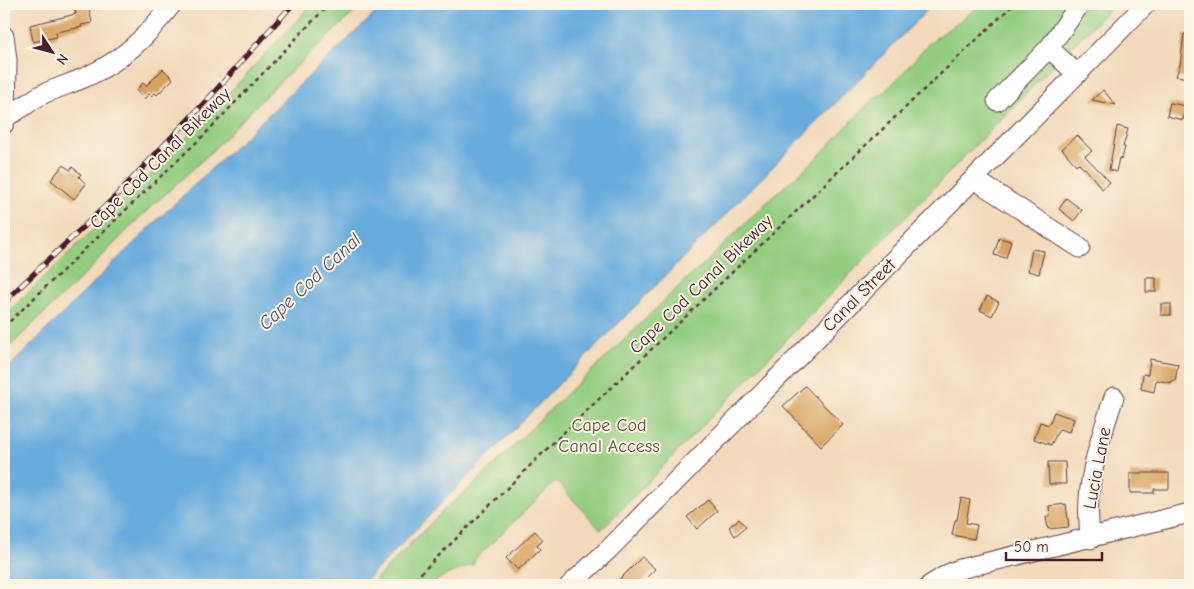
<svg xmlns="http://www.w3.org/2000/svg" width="1194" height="589" font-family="'Comic Neue',sans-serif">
<rect width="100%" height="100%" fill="#fcf5e5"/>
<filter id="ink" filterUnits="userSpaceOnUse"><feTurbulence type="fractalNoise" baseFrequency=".02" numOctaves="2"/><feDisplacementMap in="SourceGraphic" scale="10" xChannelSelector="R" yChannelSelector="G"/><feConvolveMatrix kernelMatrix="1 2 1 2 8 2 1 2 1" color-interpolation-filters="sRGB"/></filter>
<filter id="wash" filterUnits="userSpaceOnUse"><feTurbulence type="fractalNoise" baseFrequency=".0096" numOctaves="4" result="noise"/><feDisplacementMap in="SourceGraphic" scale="20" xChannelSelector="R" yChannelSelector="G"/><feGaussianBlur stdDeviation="1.12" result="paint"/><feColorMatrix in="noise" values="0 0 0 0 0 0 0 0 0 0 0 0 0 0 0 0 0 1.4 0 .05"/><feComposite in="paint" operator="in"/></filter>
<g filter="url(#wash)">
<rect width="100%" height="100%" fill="#f2dabb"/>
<g fill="#93cd80" stroke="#6e7656">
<path d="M 312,4 L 363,4 L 270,91 L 207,156 L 140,217 L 85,274 L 4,352 L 4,316 L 151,174 L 247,74 Z"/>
<path d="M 982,4 L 1115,4 L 1073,45 L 601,530 L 556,481 L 474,560 L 474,564 L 444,576 L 429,585 L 370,585 L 448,506 L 476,483 L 569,391 L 608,356 L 682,283 L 704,264 L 768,201 L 816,159 L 872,100 L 883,93 L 902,74 L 928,44 Z"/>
</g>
<path fill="#68abdd" stroke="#596584" d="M 385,4 L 933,4 L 361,585 L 4,585 L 4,372 L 148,229 Z"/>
<g id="blocks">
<g fill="#d7a25e">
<path d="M 73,4 L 88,4 L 92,23 L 81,25 L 82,27 L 56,32 L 57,37 L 33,42 L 30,25 L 76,14 Z"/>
<path d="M 1184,34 L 1190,34 L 1190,65 L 1188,78 L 1176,76 L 1180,65 Z"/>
<path d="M 163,69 L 173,79 L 157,95 L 155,93 L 151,96 L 149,94 L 144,99 L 136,90 L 143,83 L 146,86 Z"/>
<path d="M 1103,90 L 1116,105 L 1092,100 Z"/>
<path d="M 1170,103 L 1186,106 L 1183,120 L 1167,116 Z"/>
<path d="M 1117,126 L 1128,129 L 1123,147 L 1125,147 L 1122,159 L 1119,158 L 1116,172 L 1109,170 Z"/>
<path d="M 1077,135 L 1092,151 L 1085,156 L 1110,182 L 1102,189 L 1085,168 L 1084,169 L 1078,163 L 1076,165 L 1062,149 Z"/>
<path d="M 63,165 L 70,170 L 72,167 L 81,174 L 79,177 L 86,184 L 74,199 L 51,180 Z"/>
<path d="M 1066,198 L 1082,210 L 1074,221 L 1059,209 Z"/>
<path d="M 999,238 L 1011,241 L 1006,258 L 994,255 Z"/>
<path d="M 1032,249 L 1044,251 L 1039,274 L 1028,271 Z"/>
<rect x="1146" y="278" width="10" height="14"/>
<path d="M 987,296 L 999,302 L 992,316 L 980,310 Z"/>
<rect x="1161" y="304" width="10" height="11"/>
<path d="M 1150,359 L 1178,364 L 1175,381 L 1171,381 L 1171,383 L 1156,380 L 1154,392 L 1141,389 L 1143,374 L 1148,375 Z"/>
<path d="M 805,386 L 843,425 L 821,446 L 783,406 Z"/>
<path d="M 1054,412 L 1074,419 L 1069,432 L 1059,429 L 1051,445 L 1034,439 L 1040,422 L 1049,425 Z"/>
<path d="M 1048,462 L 1065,462 L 1066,484 L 1049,484 Z"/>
<path d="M 1130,473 L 1169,473 L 1169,489 L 1154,489 L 1154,493 L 1130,493 Z"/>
<path d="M 961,498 L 970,500 L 966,523 L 977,525 L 974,539 L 952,535 L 955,520 L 957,520 Z"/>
<path d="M 708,500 L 717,511 L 697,529 L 687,517 Z"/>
<path d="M 1066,504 L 1069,527 L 1048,529 L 1046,517 L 1050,516 L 1049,506 Z"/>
<path d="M 739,519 L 746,527 L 735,536 L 729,527 Z"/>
<path d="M 535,531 L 543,540 L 537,546 L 540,549 L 518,570 L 506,558 Z"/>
<path d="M 642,557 L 655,569 L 639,585 L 614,585 Z"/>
</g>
</g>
</g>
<g filter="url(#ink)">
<use href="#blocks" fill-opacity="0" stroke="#633b41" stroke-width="1"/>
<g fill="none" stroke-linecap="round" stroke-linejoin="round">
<g stroke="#633b41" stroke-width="21">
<g id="minor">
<path d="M 4,36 L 7,60 L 6,117 L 4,124"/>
<path d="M 1049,48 L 1080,4"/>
<path d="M 997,101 L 1049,48 L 1077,74"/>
<path d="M 4,116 C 17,114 30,100 43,94 C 57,88 72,83 86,77 C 125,59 146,37 172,4"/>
<path d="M 974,179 L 1080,248"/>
<path d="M 1091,539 C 1082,492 1099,442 1114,397"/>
<path d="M 570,585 L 609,549 L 1146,4"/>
<path d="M 930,585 L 948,574 L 960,569 L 1190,513"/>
</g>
</g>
<g stroke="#633b41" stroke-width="2.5" stroke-dasharray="4 4" stroke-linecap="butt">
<path d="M 4,327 L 205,134 L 329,4"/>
<path d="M 409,585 L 556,440 L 1014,4"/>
</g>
<use href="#minor" stroke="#fff" stroke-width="19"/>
<g stroke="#4a1f2b" stroke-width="5.5">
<path id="rail" d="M 4,302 L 114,198 L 209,98 L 293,4"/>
</g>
<use href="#rail" stroke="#fcf5e5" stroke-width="4" stroke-dasharray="11" stroke-linecap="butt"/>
</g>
</g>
<g text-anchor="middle" stroke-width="4" stroke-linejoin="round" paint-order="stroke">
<g font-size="18" fill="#4a1f2b" stroke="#fcf5e5">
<text transform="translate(160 158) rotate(-45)" y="6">Cape Cod Canal Bikeway</text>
<text transform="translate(701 284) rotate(-44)" y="6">Cape Cod Canal Bikeway</text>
<text transform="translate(859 295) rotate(-45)" y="6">Canal Street</text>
<text transform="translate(1097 468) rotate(-79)" y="6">Lucia Lane</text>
</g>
<g font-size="18" fill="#605344" stroke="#fcf5e5">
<text x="609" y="431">Cape Cod<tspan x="609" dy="21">Canal Access</tspan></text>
</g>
<g font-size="19" font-style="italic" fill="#545069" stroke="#fcf5e5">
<text transform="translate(309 281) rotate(-43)" y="7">Cape Cod Canal</text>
</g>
</g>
<rect width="1194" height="589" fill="none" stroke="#fcf5e5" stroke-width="20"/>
<g transform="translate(52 52) rotate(126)" stroke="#fcf5e5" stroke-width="4" paint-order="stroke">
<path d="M0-4L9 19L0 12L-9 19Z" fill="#4a1f2b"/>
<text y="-8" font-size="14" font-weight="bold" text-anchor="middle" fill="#4a1f2b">N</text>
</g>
<path d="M1006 552v8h96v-8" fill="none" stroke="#4a1f2b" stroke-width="2.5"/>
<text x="1014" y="552" font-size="15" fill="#4a1f2b" stroke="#fcf5e5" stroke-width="4" paint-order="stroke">50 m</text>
</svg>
